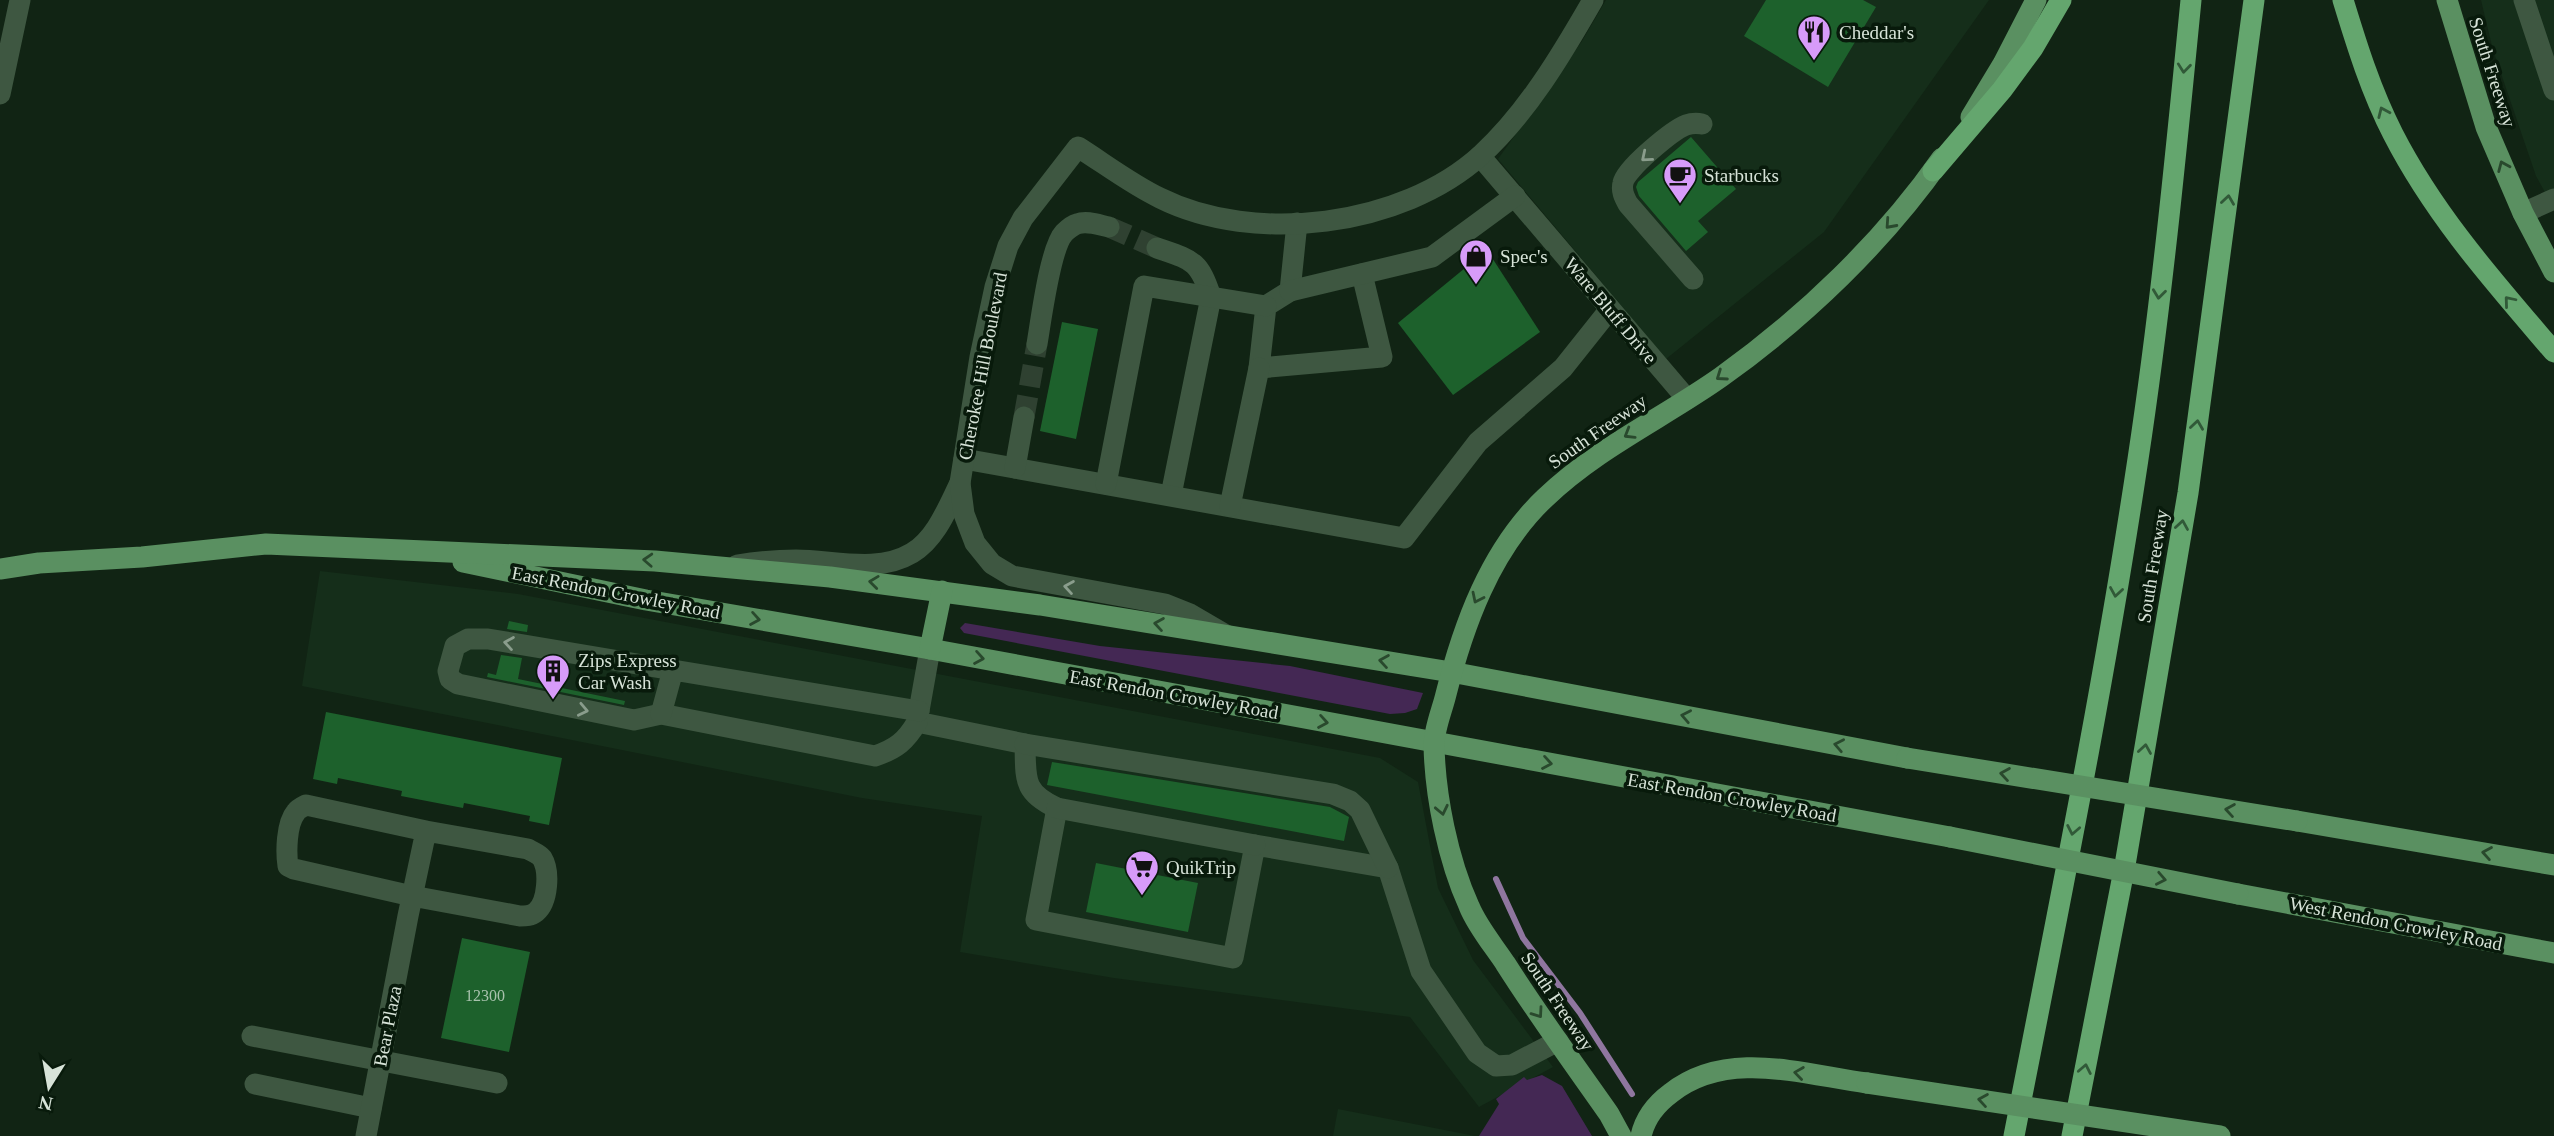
<svg xmlns="http://www.w3.org/2000/svg" width="2554" height="1136" font-family="'Times New Roman',serif">
<rect width="100%" height="100%" fill="#112414"/>
<g fill="#152e1a">
<path d="M 1606,0 L 1989,0 L 1824,232 L 1666,359 L 1498,159 L 1582,41 Z"/>
<path d="M 2481,0 L 2554,0 L 2554,209 L 2536,176 L 2493,50 Z"/>
<path d="M 320,571 L 518,594 L 1380,758 L 1418,782 L 1438,888 L 1473,960 L 1553,1067 L 1479,1107 L 1410,1017 L 1114,978 L 960,952 L 982,816 L 862,798 L 302,686 Z"/>
<path d="M 1338,1109 L 1475,1136 L 1333,1136 Z"/>
</g>
<g fill="#442854">
<path d="M 965,623 L 1100,646 L 1290,666 L 1423,693 L 1417,709 L 1405,713 L 1390,714 L 964,633 L 960,628 Z"/>
<path d="M 1542,1075 L 1562,1086 L 1592,1136 L 1479,1136 L 1499,1104 L 1496,1099 L 1524,1077 L 1527,1080 Z"/>
</g>
<g fill="none" stroke-linecap="round" stroke-linejoin="round">
<path stroke="#8f769f" stroke-width="6" d="M 1496,879 L 1523,938 L 1580,1013 L 1632,1094"/>
</g>
<g fill="#1d612c">
<path d="M 1766,0 L 1863,0 L 1876,7 L 1828,87 L 1744,36 Z"/>
<path d="M 1691,137 L 1736,189 L 1698,221 L 1708,232 L 1686,251 L 1639,196 L 1636,187 L 1638,182 Z"/>
<path d="M 1487,250 L 1540,332 L 1453,395 L 1398,323 Z"/>
<path d="M 1062,322 L 1098,329 L 1076,439 L 1040,431 Z"/>
<path d="M 509,621 L 528,625 L 527,632 L 507,629 Z"/>
<path d="M 501,655 L 522,658 L 518,679 L 625,701 L 624,705 L 487,677 L 488,673 L 496,675 Z"/>
<path d="M 326,712 L 562,758 L 549,825 L 529,821 L 530,816 L 464,803 L 463,808 L 401,796 L 402,791 L 338,778 L 337,784 L 313,779 Z"/>
<path d="M 1052,762 L 1330,807 L 1349,817 L 1344,841 L 1047,785 Z"/>
<path d="M 1096,863 L 1198,883 L 1188,932 L 1086,912 Z"/>
<path d="M 462,938 L 530,952 L 509,1052 L 441,1038 Z"/>
</g>
<g fill="none" stroke-linecap="round" stroke-linejoin="round">
<g stroke="#2f4131" stroke-width="21" stroke-dasharray="21 10" stroke-linecap="butt">
<path d="M 1109,227 L 1157,248"/>
<path d="M 1024,417 L 1037,344"/>
</g>
<g stroke="#3e5741" stroke-width="21">
<path d="M 2524,0 L 2554,90"/>
<path d="M 0,94 L 20,0"/>
<path d="M 1480,156 L 1687,399"/>
<path d="M 2523,213 L 2554,199"/>
<path d="M 1297,223 L 1290,291 L 1266,306 L 1259,368 L 1382,357 L 1362,274"/>
<path d="M 1157,248 C 1192,260 1199,260 1211,297 L 1171,495"/>
<path d="M 1693,279 L 1628,204 C 1624,197 1621,191 1623,183 C 1625,169 1673,130 1686,125 C 1692,123 1697,123 1702,124"/>
<path d="M 1290,291 L 1432,257 L 1515,196"/>
<path d="M 1037,344 C 1041,321 1050,248 1064,233 C 1066,231 1073,225 1077,224 C 1087,220 1099,225 1109,227"/>
<path d="M 964,459 L 1404,538 L 1478,442 L 1563,368 L 1610,309"/>
<path d="M 1015,468 L 1024,417"/>
<path d="M 1106,484 L 1144,286 L 1266,306"/>
<path d="M 1230,506 L 1259,368"/>
<path d="M 737,565 C 756,562 776,560 796,560 C 833,560 877,574 912,553 C 936,539 948,507 960,483"/>
<path d="M 1226,635 L 1190,614 L 1165,604 L 1012,576 L 992,564 L 975,543 L 964,514 L 960,483 L 980,357 L 995,287 L 1008,246 L 1023,218 L 1078,147 C 1105,164 1131,184 1160,198 C 1254,245 1402,227 1481,155 C 1527,113 1562,54 1593,0"/>
<path d="M 930,649 L 917,722 L 1025,744 C 1026,778 1022,792 1057,808 L 1036,920 L 1233,958 L 1255,845 L 1388,868 L 1421,971 L 1477,1053 L 1496,1066 L 1512,1065 L 1558,1041"/>
<path d="M 673,670 L 488,639 L 468,639 L 455,646 L 448,671 L 450,679 L 458,684 L 634,720 L 661,714 L 875,756 C 896,749 906,741 917,722"/>
<path d="M 661,714 L 673,670 L 919,711"/>
<path d="M 1025,744 L 1333,794 L 1350,801 L 1360,810 L 1388,868"/>
<path d="M 1057,808 L 1255,845"/>
<path d="M 252,1036 L 497,1083"/>
<path d="M 255,1084 L 371,1108"/>
<path d="M 366,1136 L 408,916 L 426,831 L 528,849 C 533,852 539,854 542,858 C 550,871 548,902 536,912 C 531,916 526,916 520,916 L 412,896 L 294,869 L 288,866 C 286,853 286,824 296,812 C 298,809 302,807 306,805 L 426,831"/>
</g>
<g stroke="#5a9061" stroke-width="21">
<path d="M 2447,0 L 2486,127 L 2523,213 L 2554,272"/>
<path d="M 1971,117 L 2003,64 L 2036,0"/>
<path d="M 463,562 L 646,600 L 930,649 L 1950,837"/>
<path d="M 0,569 L 39,563 L 142,557 L 266,544 L 655,561 L 830,577 L 1040,605 L 1451,672 L 1907,758"/>
<path d="M 930,649 L 942,591"/>
<path d="M 2297,821 L 2554,865"/>
<path d="M 2238,894 L 2554,953"/>
<path d="M 1621,1136 L 1609,1114 C 1574,1064 1538,1015 1505,963 C 1493,945 1477,926 1469,906 C 1448,860 1435,796 1434,745 C 1434,730 1441,713 1445,698 C 1463,626 1490,550 1545,498 C 1597,448 1663,418 1721,377 C 1805,317 1883,242 1942,158"/>
<path d="M 1641,1136 C 1645,1118 1656,1104 1671,1093 C 1727,1049 1801,1074 1867,1083"/>
</g>
<g stroke="#64a66e" stroke-width="21">
<path d="M 2343,0 C 2357,46 2371,91 2393,134 C 2435,216 2495,283 2554,352"/>
<path d="M 1933,171 L 2002,90 L 2033,48 L 2061,0"/>
<path d="M 2014,1136 C 2058,911 2104,686 2138,459 C 2161,307 2176,153 2191,0"/>
<path d="M 2072,1136 L 2125,865 L 2188,493 L 2254,0"/>
</g>
<g stroke="#5a9061" stroke-width="21">
<path d="M 1907,758 L 2297,821"/>
<path d="M 1950,837 L 2238,894"/>
<path d="M 1867,1083 L 2220,1136"/>
</g>
</g>
<defs><path id="oneway-chevron" d="M-2-3.5L2.5 0L-2 3.5" fill="none" stroke-width="1.6" stroke-linecap="round" stroke-linejoin="round" transform="scale(1.75)"/></defs>
<g stroke="#315938">
<use href="#oneway-chevron" transform="translate(2184 68) rotate(96)"/>
<use href="#oneway-chevron" transform="translate(2383 112) rotate(-114)"/>
<use href="#oneway-chevron" transform="translate(2228 200) rotate(-82)"/>
<use href="#oneway-chevron" transform="translate(2159 294) rotate(97)"/>
<use href="#oneway-chevron" transform="translate(2509 301) rotate(-130)"/>
<use href="#oneway-chevron" transform="translate(2197 425) rotate(-82)"/>
<use href="#oneway-chevron" transform="translate(2182 525) rotate(-81)"/>
<use href="#oneway-chevron" transform="translate(2116 592) rotate(99)"/>
<use href="#oneway-chevron" transform="translate(2145 749) rotate(-81)"/>
<use href="#oneway-chevron" transform="translate(2073 830) rotate(101)"/>
<use href="#oneway-chevron" transform="translate(2085 1069) rotate(-79)"/>
</g>
<g stroke="#8a9d8c">
<use href="#oneway-chevron" transform="translate(1646 157) rotate(140)"/>
<use href="#oneway-chevron" transform="translate(1069 587) rotate(-171)"/>
<use href="#oneway-chevron" transform="translate(509 643) rotate(-171)"/>
<use href="#oneway-chevron" transform="translate(583 710) rotate(12)"/>
</g>
<g stroke="#29492d">
<use href="#oneway-chevron" transform="translate(2503 166) rotate(-113)"/>
<use href="#oneway-chevron" transform="translate(1890 224) rotate(132)"/>
<use href="#oneway-chevron" transform="translate(1721 376) rotate(145)"/>
<use href="#oneway-chevron" transform="translate(1629 434) rotate(149)"/>
<use href="#oneway-chevron" transform="translate(648 560) rotate(-177)"/>
<use href="#oneway-chevron" transform="translate(874 582) rotate(-173)"/>
<use href="#oneway-chevron" transform="translate(1477 598) rotate(116)"/>
<use href="#oneway-chevron" transform="translate(755 619) rotate(10)"/>
<use href="#oneway-chevron" transform="translate(1159 624) rotate(-171)"/>
<use href="#oneway-chevron" transform="translate(979 658) rotate(10)"/>
<use href="#oneway-chevron" transform="translate(1384 661) rotate(-171)"/>
<use href="#oneway-chevron" transform="translate(1686 716) rotate(-169)"/>
<use href="#oneway-chevron" transform="translate(1323 722) rotate(10)"/>
<use href="#oneway-chevron" transform="translate(1839 745) rotate(-169)"/>
<use href="#oneway-chevron" transform="translate(1547 763) rotate(10)"/>
<use href="#oneway-chevron" transform="translate(2005 774) rotate(-171)"/>
<use href="#oneway-chevron" transform="translate(1442 810) rotate(78)"/>
<use href="#oneway-chevron" transform="translate(2230 810) rotate(-171)"/>
<use href="#oneway-chevron" transform="translate(2487 853) rotate(-170)"/>
<use href="#oneway-chevron" transform="translate(2161 879) rotate(11)"/>
<use href="#oneway-chevron" transform="translate(1538 1013) rotate(55)"/>
<use href="#oneway-chevron" transform="translate(1799 1073) rotate(-172)"/>
<use href="#oneway-chevron" transform="translate(1983 1100) rotate(-171)"/>
</g>
<defs>
<g id="restaurant-pin" transform="scale(1.75)"><path d="M0 17L-7.5 6A9.5 9.5 0 1 1 7.5 6Z" fill="#d79bf9" stroke="#081a0b"/><path d="M-5-6h1v4h1v-4h1v4h1v-4h1v5L-1.5 .5V6h-2V.5L-5-1ZM5-6V6H3V1.5H1.5Q1.5-4 5-6Z" fill="#111"/></g>
<g id="cafe-pin" transform="scale(1.75)"><path d="M0 17L-7.5 6A9.5 9.5 0 1 1 7.5 6Z" fill="#d79bf9" stroke="#081a0b"/><path d="M-5.5-4.5H6V0H3Q3 3.5 0 3.5H-2.5Q-5.5 3.5-5.5 0ZM3-3.2v2h1.7v-2ZM-6 4.5H4V6H-6Z" fill="#111"/></g>
<g id="shop-pin" transform="scale(1.75)"><path d="M0 17L-7.5 6A9.5 9.5 0 1 1 7.5 6Z" fill="#d79bf9" stroke="#081a0b"/><path d="M-5-2.5h2.3a2.7 3.5 0 0 1 5.4 0H5L5.5 6h-11ZM-1.5-2.5h3a1.5 2.3 0 0 0-3 0Z" fill="#111"/></g>
<g id="building-pin" transform="scale(1.75)"><path d="M0 17L-7.5 6A9.5 9.5 0 1 1 7.5 6Z" fill="#d79bf9" stroke="#081a0b"/><path d="M-4-6H4V6H1V3H-1V6H-4ZM-2.5-4.3h1.7v1.8h-1.7ZM.8-4.3h1.7v1.8H.8ZM-2.5-1h1.7V.8h-1.7ZM.8-1h1.7V.8H.8Z" fill="#111"/></g>
<g id="supermarket-pin" transform="scale(1.75)"><path d="M0 17L-7.5 6A9.5 9.5 0 1 1 7.5 6Z" fill="#d79bf9" stroke="#081a0b"/><path d="M-6-5.5h2.5l.6 2H6L4.5 2H-2.5L-4.4-4H-6ZM-1.5 3.2a1.3 1.3 0 1 0 .1 0ZM3 3.2a1.3 1.3 0 1 0 .1 0Z" fill="#111"/></g>
</defs>
<g fill-rule="evenodd">
<use href="#restaurant-pin" x="1814" y="32"/>
<use href="#cafe-pin" x="1680" y="175"/>
<use href="#shop-pin" x="1476" y="256"/>
<use href="#building-pin" x="553" y="671"/>
<use href="#supermarket-pin" x="1142" y="867"/>
</g>
<g text-anchor="middle" stroke-width="7" stroke-linejoin="round" paint-order="stroke">
<g font-size="16" fill="#a8c2ad">
<text x="485" y="1001">12300</text>
</g>
<g font-size="19" fill="#d7e3d8" stroke="#081a0b" text-anchor="start">
<text x="1839" y="39">Cheddar's</text>
<text x="1704" y="182">Starbucks</text>
<text x="1500" y="263">Spec's</text>
<text x="578" y="667">Zips Express<tspan x="578" dy="22">Car Wash</tspan></text>
<text x="1166" y="874">QuikTrip</text>
</g>
<g font-size="19" fill="#d7e3d8" stroke="#081a0b">
<text transform="translate(2493 72) rotate(72)" y="7">South Freeway</text>
<text transform="translate(1611 310) rotate(50)" y="7">Ware Bluff Drive</text>
<text transform="translate(982 366) rotate(-79)" y="7">Cherokee Hill Boulevard</text>
<text transform="translate(1597 431) rotate(-35)" y="7">South Freeway</text>
<text transform="translate(2152 566) rotate(-81)" y="7">South Freeway</text>
<text transform="translate(616 592) rotate(11)" y="7">East Rendon Crowley Road</text>
<text transform="translate(1174 694) rotate(10)" y="7">East Rendon Crowley Road</text>
<text transform="translate(1732 797) rotate(10)" y="7">East Rendon Crowley Road</text>
<text transform="translate(2396 923) rotate(11)" y="7">West Rendon Crowley Road</text>
<text transform="translate(1558 1001) rotate(56)" y="7">South Freeway</text>
<text transform="translate(387 1026) rotate(-79)" y="7">Bear Plaza</text>
</g>
</g>
<g transform="translate(49 1087) rotate(191)" stroke="#081a0b" stroke-width="5" paint-order="stroke">
<path d="M0-5L12 26L0 18L-12 26Z" fill="#d7e3d8"/>
<text y="-10" font-size="19" font-weight="bold" text-anchor="middle" fill="#d7e3d8">N</text>
</g>
</svg>
